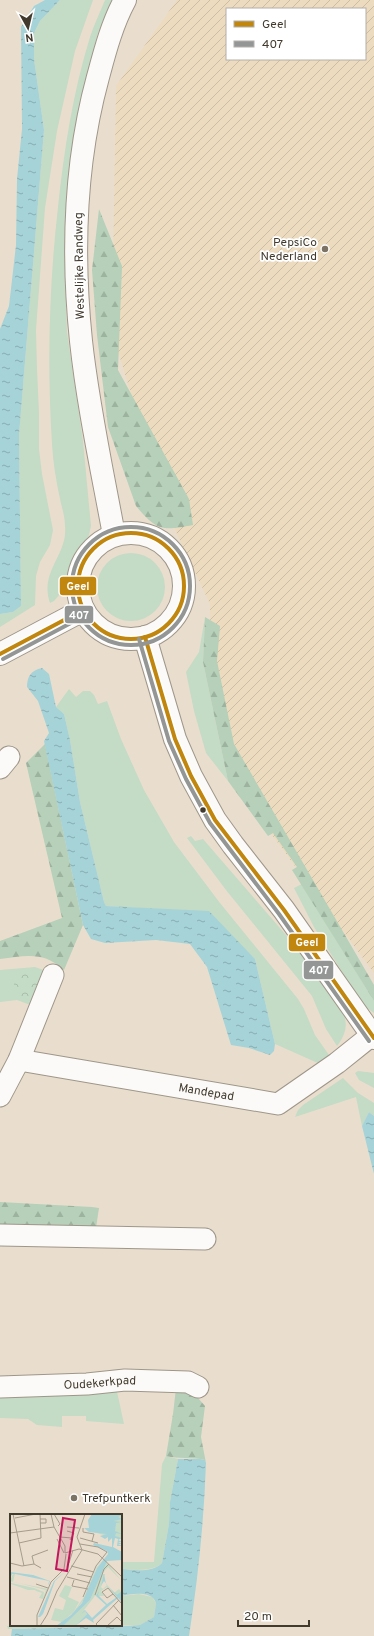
<svg xmlns="http://www.w3.org/2000/svg" width="374" height="1636" font-family="Overpass,sans-serif">
<defs>
<pattern id="industrial-furrows" width="10" height="10" patternUnits="userSpaceOnUse"><rect width="10" height="10" fill="#ecdbbe"/><path d="M-1 1l2-2M0 10L10 0M9 11l2-2" fill="none" stroke="#ccbda4"/></pattern>
<pattern id="forest-firs" width="22" height="20" patternUnits="userSpaceOnUse"><rect width="22" height="20" fill="#b6d0b9"/><path d="M5 1l3.5 6h-7zM16 11l3.5 6h-7z" fill="#9eb39f"/></pattern>
<pattern id="park-crowns" width="20" height="18" patternUnits="userSpaceOnUse"><rect width="20" height="18" fill="#c4dbc5"/><path d="M2 6a3 3 0 1 1 6 0M12 15a3 3 0 1 1 6 0" fill="none" stroke="#aabdaa"/></pattern>
<pattern id="water-ripples" width="26" height="14" patternUnits="userSpaceOnUse"><rect width="26" height="14" fill="#a5d3d8"/><path d="M2 4q2-2 4 0t4 0M15 11q2-2 4 0t4 0" fill="none" stroke="#88acb0"/></pattern>
</defs>
<rect width="100%" height="100%" fill="#e9decd"/>
<path fill="url(#industrial-furrows)" fill-rule="evenodd" d="M 177,0 L 374,0 L 374,973 L 241,793 L 211,690 L 210,604 L 169,517 L 112,332 L 116,86 ZM 227,9 L 365,9 L 365,59 L 227,59 Z"/>
<g fill="#c4dbc5">
<path d="M 60,0 L 93,0 L 75,51 L 57,131 L 45,208 L 36,330 L 37,369 L 39,413 L 39,449 L 42,474 L 53,530 L 50,545 L 40,562 L 36,576 L 35,605 L 0,627 L 0,614 L 13,612 L 21,606 L 19,435 L 44,130 L 34,59 L 34,33 L 40,21 Z"/>
<path d="M 105,0 L 113,0 L 98,33 L 81,100 L 74,139 L 65,222 L 65,280 L 67,332 L 83,441 L 91,526 L 89,535 L 72,567 L 65,588 L 54,601 L 50,603 C 39,571 68,555 65,526 C 65,517 62,508 60,499 C 56,481 53,462 52,444 C 47,365 49,286 58,207 C 64,150 73,92 90,37 C 94,25 100,12 105,0 Z"/>
<circle cx="131" cy="587" r="34"/>
<path d="M 205,617 L 203,662 L 228,781 L 206,753 L 194,711 L 186,672 L 199,652 Z"/>
<path d="M 69,689 L 76,697 L 83,691 L 90,691 L 94,695 L 98,704 L 107,701 L 121,739 L 144,790 L 174,842 L 220,903 L 298,999 L 304,1009 L 315,1035 L 329,1055 L 320,1064 L 275,1044 L 255,959 L 207,912 L 106,906 L 104,902 L 80,802 L 70,740 L 64,714 L 56,707 Z"/>
<path d="M 191,836 L 195,841 L 203,839 L 292,942 L 340,1007 C 349,1021 347,1033 337,1046 L 326,1029 L 312,996 L 226,890 L 187,838 Z"/>
<path d="M 302,884 L 374,1001 L 374,1013 L 367,1008 L 351,986 L 314,927 L 294,888 Z"/>
<path d="M 35,967 L 46,971 L 33,1006 L 17,1000 L 0,1002 L 0,970 Z"/>
<path d="M 358,1071 L 374,1073 L 374,1088 L 359,1080 L 355,1073 Z"/>
<path d="M 343,1078 L 358,1093 L 374,1103 L 374,1116 L 369,1112 L 362,1126 L 356,1097 L 295,1117 L 298,1110 L 303,1105 Z"/>
<path d="M 116,1387 L 124,1424 L 86,1421 L 86,1416 L 62,1416 L 62,1427 L 37,1425 L 28,1419 L 0,1418 L 0,1391 Z"/>
<path d="M 166,1456 L 178,1459 L 170,1502 L 169,1524 L 162,1563 C 153,1572 133,1570 121,1569 L 121,1562 L 154,1562 L 162,1464 Z"/>
<path d="M 139,1594 L 152,1597 L 156,1603 L 154,1617 L 140,1625 L 8,1629 L 7,1626 L 20,1625 L 121,1625 L 121,1596 Z"/>
</g>
<g fill="url(#forest-firs)">
<path d="M 99,209 L 122,266 L 118,370 L 189,499 L 193,525 C 162,531 157,531 136,506 L 108,427 L 97,335 L 92,270 Z"/>
<path d="M 205,617 L 220,626 L 217,661 L 234,744 L 374,985 L 374,1001 L 292,870 L 297,867 L 273,833 L 268,836 L 228,781 L 203,662 Z"/>
<path d="M 45,744 L 83,925 L 64,970 C 43,951 26,956 0,959 L 0,941 L 62,918 L 26,763 Z"/>
<path d="M 0,1202 L 92,1207 L 99,1208 L 96,1228 L 0,1226 Z"/>
<path d="M 176,1388 L 192,1391 L 205,1406 L 201,1437 L 206,1463 L 205,1460 C 193,1457 179,1459 166,1456 L 173,1414 Z"/>
</g>
<path fill="url(#park-crowns)" d="M 33,971 L 39,972 L 42,976 L 32,1003 L 17,997 L 12,976 L 12,974 Z"/>
<g fill="url(#water-ripples)">
<path d="M 45,0 L 60,0 L 40,21 L 34,33 L 34,59 L 44,130 L 19,435 L 21,606 L 13,612 L 0,614 L 0,329 L 9,306 L 16,245 L 17,179 L 22,129 L 21,27 L 34,6 Z"/>
<path d="M 42,668 L 49,674 L 56,707 L 64,714 L 70,740 L 80,802 L 104,902 L 106,906 L 209,911 L 255,959 L 275,1044 L 274,1051 L 270,1055 L 249,1048 L 231,1045 L 207,967 L 190,944 L 156,940 L 105,943 L 91,939 L 83,925 L 44,741 L 49,733 L 38,701 L 27,687 C 27,677 31,670 42,668 Z"/>
<path d="M 369,1112 L 374,1116 L 374,1174 L 362,1126 Z"/>
<path d="M 178,1459 L 200,1459 L 205,1460 L 206,1463 C 204,1521 198,1579 189,1636 L 11,1636 L 12,1629 L 128,1626 L 140,1625 L 154,1617 L 156,1603 C 152,1590 131,1594 121,1596 L 121,1569 C 133,1570 153,1573 162,1563 L 169,1524 L 170,1502 Z"/>
</g>
<g fill="none" stroke-linecap="round" stroke-linejoin="round">
<g stroke="#9e9689" stroke-width="23">
<g id="minor">
<path d="M 0,768 L 9,757"/>
<path id="s1" d="M 19,1060 L 278,1104 L 337,1063 L 372,1035"/>
<path d="M 0,1096 L 19,1060 L 53,975"/>
<path d="M 0,1235 L 205,1239"/>
<path id="s2" d="M 0,1387 L 87,1384 L 125,1380 L 188,1382 L 198,1387"/>
</g>
</g>
<g stroke="#9e9689" stroke-width="24">
<g id="tertiary">
<circle cx="131" cy="586" r="53"/>
<path d="M 114,535 C 102,470 88,406 81,341 C 72,254 75,161 98,77 C 105,51 112,24 125,0"/>
<path d="M 145,637 L 175,739 L 191,776 L 215,820 L 233,845 L 284,910 L 374,1038"/>
<path d="M 0,654 L 83,610"/>
</g>
</g>
<use href="#minor" stroke="#fcfaf8" stroke-width="21"/>
<use href="#tertiary" stroke="#fcfaf8" stroke-width="22"/>
<g stroke="#fff" stroke-width="7">
<g id="bus-1">
<circle cx="131" cy="586" r="53"/>
<path d="M 145,637 L 175,739 L 191,776 L 215,820 L 284,910 L 374,1038"/>
<path d="M 0,654 L 83,610"/>
</g>
</g>
<g stroke="#fff" stroke-width="7">
<g id="bus-2">
<circle cx="131" cy="586" r="59"/>
<path d="M 139,639 L 169,741 L 186,779 L 210,823 L 279,914 L 369,1041"/>
<path d="M 3,659 L 86,615"/>
</g>
</g>
<use href="#bus-1" stroke="#c0860e" stroke-width="4"/>
<use href="#bus-2" stroke="#949696" stroke-width="4"/>
</g>
<g fill="#7c7365" stroke="#fff" stroke-width="1.5">
<circle cx="325" cy="249" r="4"/>
<circle cx="74" cy="1498" r="4"/>
</g>
<circle fill="#413a2d" stroke="#fff" stroke-width="1.5" cx="203" cy="810" r="3.5"/>
<g text-anchor="middle" stroke-width="3.5" stroke-linejoin="round" paint-order="stroke">
<g font-size="12" fill="#413a2d" stroke="#fff" text-anchor="end">
<text x="317" y="246">PepsiCo<tspan x="317" dy="14">Nederland</tspan></text>
<text x="82" y="1502" text-anchor="start">Trefpuntkerk</text>
</g>
<g font-size="12" fill="#413a2d" stroke="#fff">
<text transform="translate(79 266) rotate(-91)" y="4">Westelijke Randweg</text>
<text dy="4" stroke="none"><textPath href="#s1" startOffset="190">Mandepad</textPath></text>
<text dy="4" stroke="none"><textPath href="#s2" startOffset="100">Oudekerkpad</textPath></text>
</g>
</g>
<g transform="translate(10 1514)">
<rect width="112" height="112" fill="#e9decd"/>
<path d="M 93,45 L 86,55 L 77,81 L 67,95 L 52,108 L 41,106 L 45,94 L 53,96 L 56,86 L 49,82 L 55,71 L 62,73 L 58,83 L 69,88 L 63,99 L 74,83 L 86,54 ZM 96,48 L 112,67 L 98,53 L 92,60 L 95,60 L 91,73 L 93,75 L 97,71 L 104,79 L 109,75 L 111,77 L 107,83 L 97,73 L 91,77 L 94,82 L 85,82 L 74,96 L 77,100 L 66,111 L 53,112 L 80,86 ZM 3,60 L 5,60 L 3,68 L 38,75 L 33,85 L 29,84 L 32,79 L 26,77 L 25,76 L 18,76 L 1,70 L 0,74 L 1,69 L 24,74 L 34,78 L 33,84 L 36,76 L 0,67 Z" fill="#c4dbc5"/>
<path d="M 100,0 L 112,0 L 112,24 L 103,22 L 102,15 L 99,15 L 97,22 L 80,17 L 79,7 L 102,7 Z" fill="#c4dbc5"/>
<path d="M 82,0 L 112,1 L 108,3 L 112,5 L 103,7 L 112,8 L 106,9 L 105,17 L 112,20 L 106,19 L 105,22 L 112,24 L 108,26 L 112,28 L 108,28 L 112,30 L 108,30 L 112,32 L 107,32 L 112,34 L 107,32 L 108,25 L 105,24 L 103,33 L 112,38 L 112,46 L 97,47 L 80,86 L 53,112 L 46,112 L 61,101 L 72,89 L 87,54 L 98,40 L 97,37 L 83,31 L 84,29 L 102,33 L 102,24 L 98,28 L 98,23 L 95,25 L 90,22 L 97,20 L 79,18 L 74,14 L 79,14 L 78,6 ZM 60,38 L 57,56 L 45,67 L 33,100 L 30,103 L 28,103 L 44,67 L 57,56 ZM 0,58 L 23,61 L 40,67 L 38,72 L 39,67 L 5,60 L 2,60 L 0,65 ZM 94,60 L 96,70 L 107,81 L 112,77 L 112,88 L 108,84 L 83,106 L 84,109 L 76,104 L 65,112 L 77,100 L 75,97 L 71,100 L 75,96 L 82,104 L 96,91 L 86,82 L 89,77 L 88,81 L 97,90 L 107,83 L 94,67 L 91,72 Z" fill="#a5d3d8"/>
<path fill="none" stroke="#a69c8d" stroke-width="1" d="M 3,0 L 14,52M 41,0 L 44,13 L 55,32 L 55,39 L 69,35 L 88,40 L 112,63M 44,0 L 50,10 L 48,12M 5,4 L 26,0M 30,9 L 36,9 L 36,5 L 30,5M 57,13 L 69,14M 73,14 L 73,18 L 84,20 L 82,27M 57,17 L 64,19 L 60,26M 0,19 L 44,13M 50,23 L 62,24M 70,24 L 88,29M 47,25 L 54,39M 9,29 L 31,24 L 30,0M 70,30 L 88,33 L 97,38 L 86,52 L 73,83M 0,49 L 12,52 L 24,50M 59,49 L 63,36M 61,52 L 84,58M 31,54 L 24,50 L 22,42 L 38,36M 67,60 L 82,63M 57,63 L 80,69M 64,66 L 62,72 L 78,75M 26,70 L 38,74M 103,80 L 97,84 L 92,78 L 98,74 L 103,80 L 112,90M 85,81 L 94,55 L 99,50M 103,91 L 112,102M 37,101 L 47,77 L 72,36 L 67,23 L 75,0M 27,112 L 27,101 L 41,68 L 54,55 L 56,40M 30,112 L 37,101M 88,112 L 86,110 L 109,86M 97,112 L 107,103 L 112,108"/>
<path fill="#c2185b" fill-opacity="0.15" stroke="#c2185b" stroke-width="2" d="M 53,4 L 65,6 L 57,57 L 46,55 Z"/>
<rect width="112" height="112" fill="none" stroke="#413a2d" stroke-width="2"/>
</g>
<g stroke="#fff" stroke-width="1.5">
<rect x="59" y="576" width="38" height="20" rx="4" fill="#c0860e"/>
<rect x="64" y="605" width="30" height="19" rx="4" fill="#949696"/>
<rect x="288" y="933" width="38" height="19" rx="4" fill="#c0860e"/>
<rect x="303" y="960" width="31" height="20" rx="4" fill="#949696"/>
</g>
<g font-size="11" text-anchor="middle" font-weight="bold" fill="#fff">
<text x="78" y="590">Geel</text>
<text x="79" y="619">407</text>
<text x="307" y="946">Geel</text>
<text x="319" y="974">407</text>
</g>
<rect x="226" y="8" width="140" height="52" fill="#ffffff" stroke="#b3b0ab"/>
<rect x="234" y="21" width="20" height="6" fill="#c0860e" stroke="#b3b0ab"/>
<text x="262" y="28" font-size="12" fill="#413a2d">Geel</text>
<rect x="234" y="41" width="20" height="6" fill="#949696" stroke="#b3b0ab"/>
<text x="262" y="48" font-size="12" fill="#413a2d">407</text>
<g transform="translate(28 28) rotate(172)" stroke="#ffffff" stroke-width="3" paint-order="stroke">
<path d="M0-3L7 15L0 10L-7 15Z" fill="#413a2d"/>
<text y="-6" font-size="11" font-weight="bold" text-anchor="middle" fill="#413a2d">N</text>
</g>
<path d="M238 1620v6h71v-6" fill="none" stroke="#413a2d" stroke-width="2"/>
<text x="244" y="1620" font-size="12" fill="#413a2d" stroke="#ffffff" stroke-width="3" paint-order="stroke">20 m</text>
</svg>
